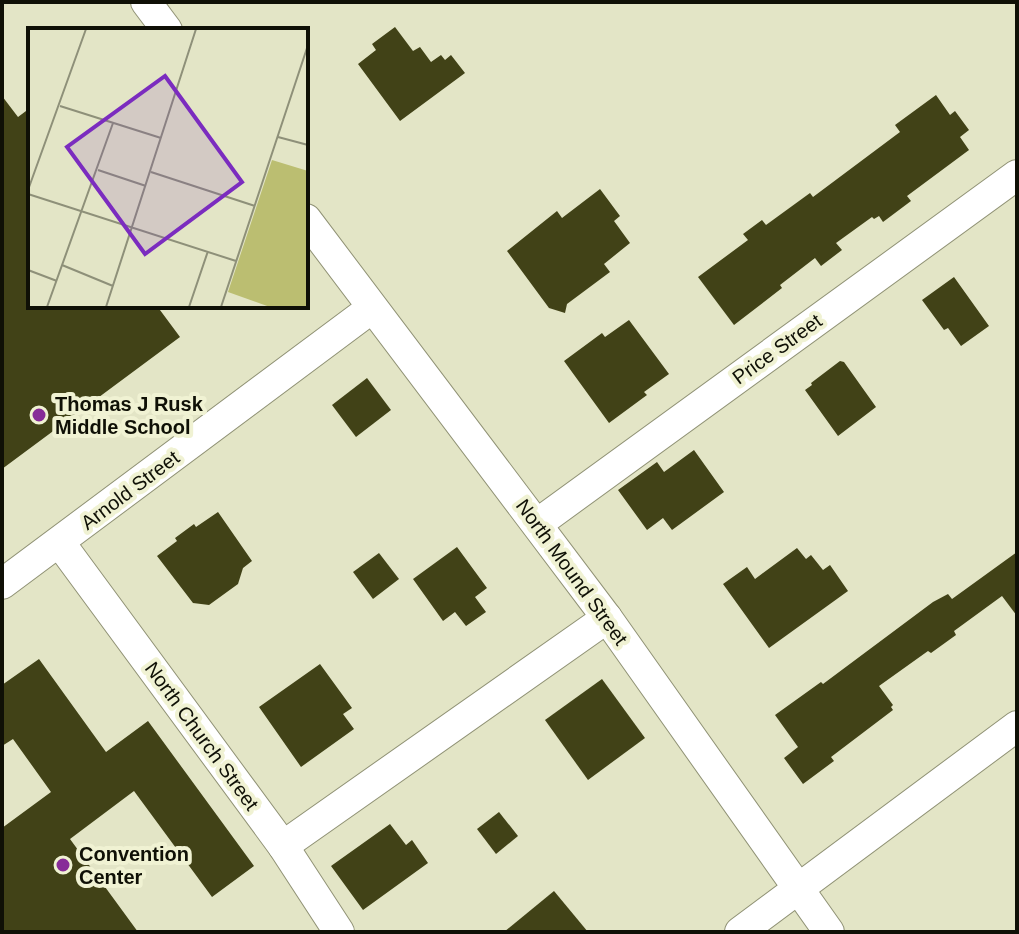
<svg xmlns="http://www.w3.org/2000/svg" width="1019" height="934" font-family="Arial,sans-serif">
<rect width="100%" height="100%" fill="#e3e5c6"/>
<g fill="#414217">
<path d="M 395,27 L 413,51 L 420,47 L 431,62 L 441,55 L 445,60 L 451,55 L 465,73 L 400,121 L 358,64 L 376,50 L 372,44 Z"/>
<path d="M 936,95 L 950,115 L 955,111 L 969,130 L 960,137 L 969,150 L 907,196 L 911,201 L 883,222 L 879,216 L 874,219 L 872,217 L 836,243 L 842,250 L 821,266 L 815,258 L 780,285 L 782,288 L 734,325 L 698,277 L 748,240 L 743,234 L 762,220 L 766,225 L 810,193 L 813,197 L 900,132 L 895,125 Z"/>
<path d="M 2,96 L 18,117 L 30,108 L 30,306 L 157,306 L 180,337 L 2,469 Z"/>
<path d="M 600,189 L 620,216 L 614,221 L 630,243 L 604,264 L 610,272 L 567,304 L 565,313 L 549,308 L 507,251 L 557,211 L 562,218 Z"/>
<path d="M 954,277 L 989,326 L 961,346 L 948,328 L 944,330 L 922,300 Z"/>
<path d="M 629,320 L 669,374 L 644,392 L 647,395 L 609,423 L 564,361 L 602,333 L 605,337 Z"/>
<path d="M 840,361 L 844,362 L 876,407 L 838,436 L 805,390 L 812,385 L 811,383 Z"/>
<path d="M 367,378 L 391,410 L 356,437 L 332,405 Z"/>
<path d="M 694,450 L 724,492 L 672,530 L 663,518 L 647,530 L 618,490 L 657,462 L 664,472 Z"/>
<path d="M 218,512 L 252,561 L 243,568 L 238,584 L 209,605 L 193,603 L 157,556 L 177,541 L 175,538 L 194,524 L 196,527 Z"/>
<path d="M 457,547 L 487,588 L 475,597 L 486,612 L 466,626 L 455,612 L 443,621 L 413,579 Z"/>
<path d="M 797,548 L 806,559 L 811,555 L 823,570 L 830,565 L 848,591 L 769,648 L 723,584 L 747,567 L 755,579 Z"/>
<path d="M 1017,552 L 1017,616 L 1002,596 L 954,631 L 956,635 L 931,653 L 928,651 L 879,686 L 893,705 L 891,707 L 893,710 L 831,757 L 834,761 L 803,784 L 784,758 L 798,747 L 775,715 L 821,682 L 823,684 L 933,602 L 948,594 L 952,599 Z"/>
<path d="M 379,553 L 399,579 L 373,599 L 353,572 Z"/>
<path d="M 39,659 L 106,752 L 148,721 L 254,866 L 212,897 L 134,791 L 70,839 L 138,932 L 2,932 L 2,828 L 51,792 L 13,739 L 2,746 L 2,685 Z"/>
<path d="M 320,664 L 352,708 L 343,714 L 354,729 L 301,767 L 259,707 Z"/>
<path d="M 602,679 L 645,738 L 588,780 L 545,720 Z"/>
<path d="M 499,812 L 518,836 L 496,854 L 477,829 Z"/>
<path d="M 390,824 L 406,845 L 412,840 L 428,863 L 363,910 L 331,866 Z"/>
<path d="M 554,891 L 588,932 L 504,932 Z"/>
</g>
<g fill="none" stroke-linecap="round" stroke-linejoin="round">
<g stroke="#909275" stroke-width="32">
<g id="street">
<path d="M 146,2 L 167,30"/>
<path d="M 306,219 L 607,618 L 829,932"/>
<path d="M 537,524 L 1017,175"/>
<path d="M 60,543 L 283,846 L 339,932"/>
<path d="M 2,584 L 372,308"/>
<path d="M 283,846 L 607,618"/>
<path d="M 740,932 L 1017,726"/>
</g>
</g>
<use href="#street" stroke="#fff" stroke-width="30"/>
</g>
<g fill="#872c98" stroke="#f0f2d3" stroke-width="3">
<circle cx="39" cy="415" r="8"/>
<circle cx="63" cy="865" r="8"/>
</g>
<g text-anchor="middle" stroke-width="8" stroke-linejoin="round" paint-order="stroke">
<g font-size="20" fill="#0f1006" stroke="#f0f2d3">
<text transform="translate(777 349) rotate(-36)" y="7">Price Street</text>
<text transform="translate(130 490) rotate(-37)" y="7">Arnold Street</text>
<text transform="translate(572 572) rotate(54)" y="7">North Mound Street</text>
<text transform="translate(202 736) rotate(54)" y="7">North Church Street</text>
</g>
<g font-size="20" font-weight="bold" fill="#0f1006" stroke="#f0f2d3" text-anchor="start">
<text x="55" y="411">Thomas J Rusk<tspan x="55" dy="23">Middle School</tspan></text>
<text x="79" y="861">Convention<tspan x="79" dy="23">Center</tspan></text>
</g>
</g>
<g transform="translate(28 28)">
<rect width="280" height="280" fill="#e3e5c6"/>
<path d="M 244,132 L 280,143 L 280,279 L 242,279 L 200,264 Z" fill="#bbbe71"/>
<path fill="none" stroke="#8e9079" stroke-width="2" d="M 32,78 L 133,110M 250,109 L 280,117M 70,142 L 118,158M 123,144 L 227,178M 0,162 L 58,1M 0,166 L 208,233M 34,237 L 85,258M 0,242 L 29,253M 19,279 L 85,95M 78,279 L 168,1M 161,279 L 180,223M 193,279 L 280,17"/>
<path fill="#7b2cbf" fill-opacity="0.15" stroke="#7b2cbf" stroke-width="4" d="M 137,48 L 214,154 L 117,226 L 39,119 Z"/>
<rect width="280" height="280" fill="none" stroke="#0f1006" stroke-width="4"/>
</g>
<rect width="1019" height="934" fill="none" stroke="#0f1006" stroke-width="8"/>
</svg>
